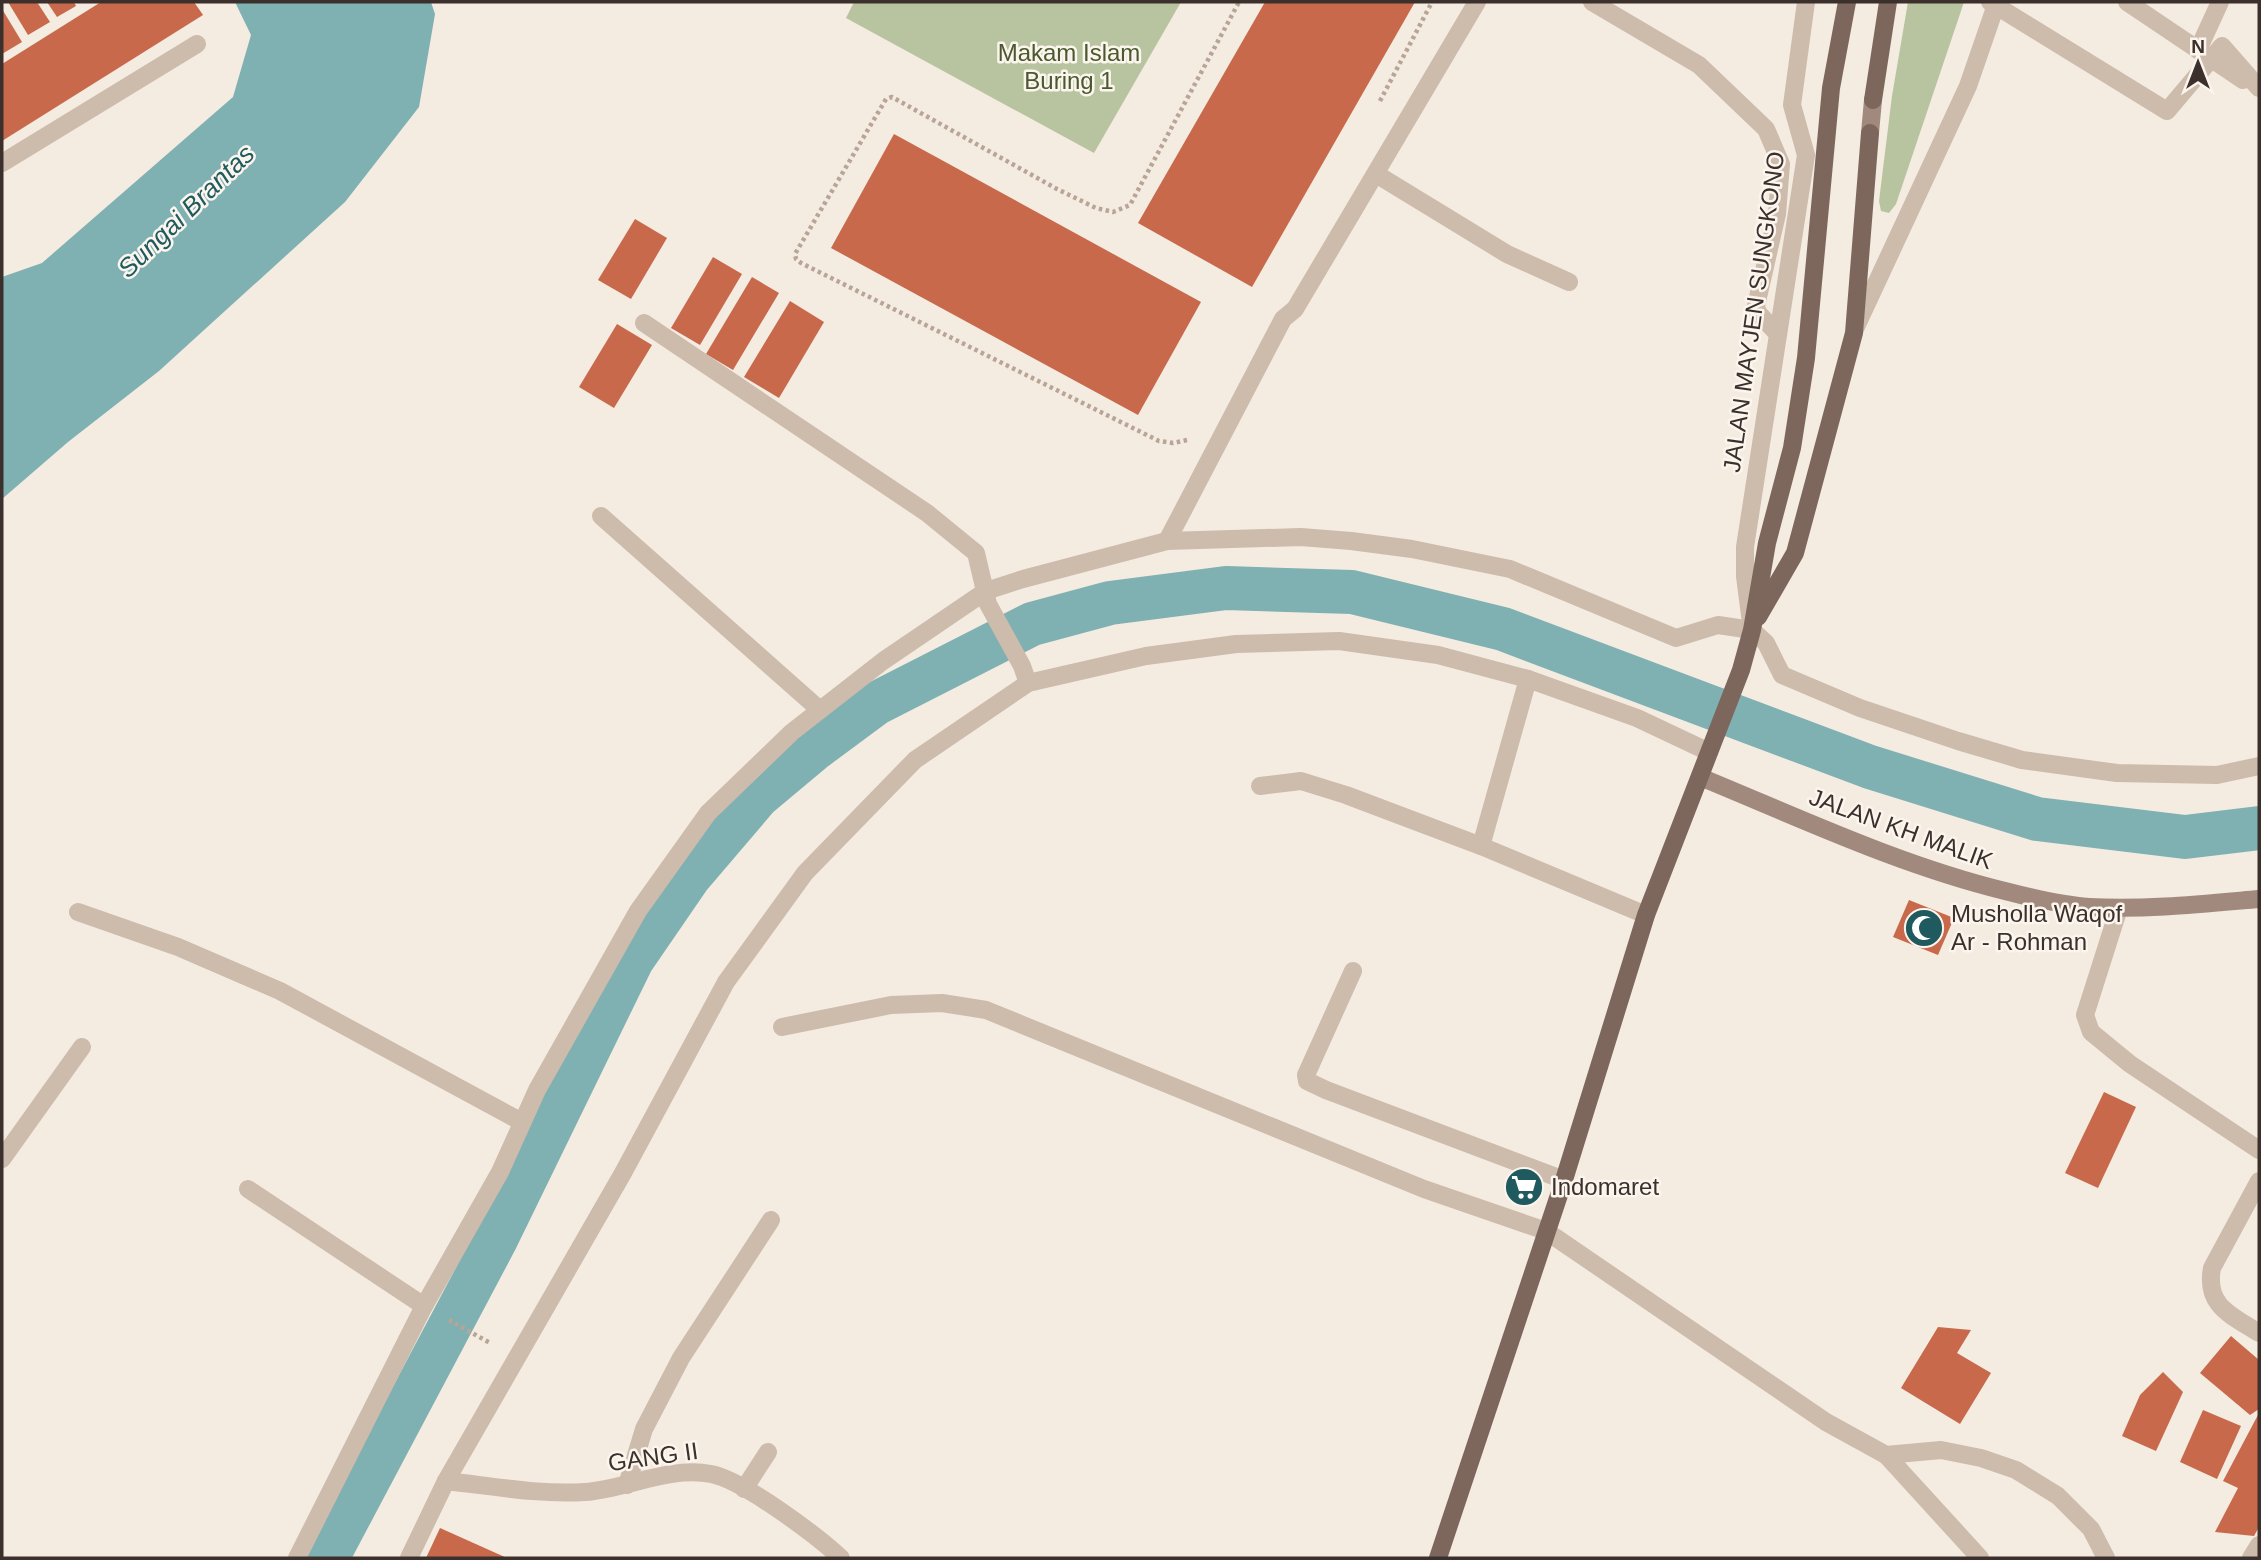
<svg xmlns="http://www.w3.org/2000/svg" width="2261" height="1560" font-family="Helvetica,sans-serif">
<rect width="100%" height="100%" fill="#f4ebe1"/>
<g fill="#b8c4a0">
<path d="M 854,2 L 1181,2 L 1094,153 L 846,18 Z"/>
<path d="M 1908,2 L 1964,2 L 1896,204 L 1889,213 L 1881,211 L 1879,201 L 1892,96 Z"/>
</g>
<path fill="#7fb0b2" d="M 235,2 L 431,2 L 435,14 L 419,107 L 345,202 L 159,371 L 68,442 L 2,499 L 2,277 L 42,263 L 233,97 L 251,35 Z"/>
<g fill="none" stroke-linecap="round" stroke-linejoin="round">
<path stroke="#7fb0b2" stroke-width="44" d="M 327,1558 L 495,1241 L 632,960 L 689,877 L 758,796 L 813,750 L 875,704 L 1032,624 L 1110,603 L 1226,588 L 1352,592 L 1503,629 L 1870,767 L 2037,819 L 2185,837 L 2259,828"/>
</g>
<g fill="#c8694b">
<path d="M 8,2 L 37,2 L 50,22 L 28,35 Z"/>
<path d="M 47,2 L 74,2 L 76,6 L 57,17 Z"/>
<path d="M 101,2 L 194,2 L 203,15 L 2,141 L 2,64 Z"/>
<path d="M 1265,2 L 1415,2 L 1252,287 L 1138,223 Z"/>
<path d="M 2,9 L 22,42 L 2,54 Z"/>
<path d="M 894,134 L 1201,302 L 1138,415 L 831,248 Z"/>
<path d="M 635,219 L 667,238 L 631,299 L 598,280 Z"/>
<path d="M 713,257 L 742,274 L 700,345 L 671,328 Z"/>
<path d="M 752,277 L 779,293 L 733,370 L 706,354 Z"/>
<path d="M 790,301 L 824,322 L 779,398 L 744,377 Z"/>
<path d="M 617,324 L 652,345 L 614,408 L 579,387 Z"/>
<path d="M 1909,900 L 1954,918 L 1938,955 L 1893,937 Z"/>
<path d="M 2104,1092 L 2136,1107 L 2098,1188 L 2065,1173 Z"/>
<path d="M 1938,1327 L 1971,1330 L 1957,1353 L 1991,1373 L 1960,1424 L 1901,1388 Z"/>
<path d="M 2231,1336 L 2259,1360 L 2259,1409 L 2250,1415 L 2200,1373 Z"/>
<path d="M 2163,1372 L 2183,1392 L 2156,1451 L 2122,1436 L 2140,1395 Z"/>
<path d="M 2203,1410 L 2241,1426 L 2217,1479 L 2180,1462 Z"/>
<path d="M 2259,1413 L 2259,1527 L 2254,1536 L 2215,1532 L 2238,1488 L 2223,1481 Z"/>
<path d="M 440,1528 L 507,1558 L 426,1558 Z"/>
</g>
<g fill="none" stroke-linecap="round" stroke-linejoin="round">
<g stroke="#b9a596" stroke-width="4.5" stroke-dasharray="3.5 3.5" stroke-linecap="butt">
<path d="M 1380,101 L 1432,2"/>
<path d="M 1187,440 L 1173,443 L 1159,441 L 801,263 L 796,259 L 795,254 L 886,99 L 892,97 L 1057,189 L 1096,208 L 1113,212 L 1130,205 L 1239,2"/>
<path d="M 449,1320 L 490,1343"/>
</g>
<g stroke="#cdbbac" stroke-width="18">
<path d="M 1592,2 L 1699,65 L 1766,129 L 1781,164 L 1777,214 L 1756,306 L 1758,313 L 1778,334"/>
<path d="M 1990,2 L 2167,111 L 2222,46 L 2259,88"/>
<path d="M 2127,2 L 2243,80"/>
<path d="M 2198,50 L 2220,2"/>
<path d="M 2,163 L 197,44"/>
<path d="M 1376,174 L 1507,254 L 1569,282"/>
<path d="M 644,323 L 927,513 L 976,553 L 988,604 L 1022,666 L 1028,683"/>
<path d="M 1855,329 L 1968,86 L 1997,2"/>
<path d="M 601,516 L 820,710"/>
<path d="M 1167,541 L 1283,319 L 1295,309 L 1477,2"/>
<path d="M 1751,623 L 1745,576 L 1745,547 L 1806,155 L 1792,105 L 1806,2"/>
<path d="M 1260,786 L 1301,781 L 1346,795 L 1481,846 L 1528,679"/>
<path d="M 1481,846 L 1646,915"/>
<path d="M 2119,908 L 2085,1015 L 2091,1032 L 2130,1064 L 2259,1150"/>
<path d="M 78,912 L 178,947 L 280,991 L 522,1122"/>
<path d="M 1353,971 L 1311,1064 L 1306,1075 L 1307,1081 L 1326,1090 L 1564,1180"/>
<path d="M 782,1027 L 891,1005 L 942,1003 L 986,1010 L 1424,1189 L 1546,1231 L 1826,1422 L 1886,1455 L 1941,1450 L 1981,1458 L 2016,1470 L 2058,1496 L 2091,1529 L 2106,1558"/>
<path d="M 2,1159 L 82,1047"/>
<path d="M 2259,1181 L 2212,1268 C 2205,1306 2231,1315 2259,1333"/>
<path d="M 248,1189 L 424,1306"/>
<path d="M 1886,1455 L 1980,1558"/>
<path d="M 446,1481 C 492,1486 539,1495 585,1492 C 626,1489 669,1466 711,1474 C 743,1480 816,1535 841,1558"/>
<path d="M 627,1485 L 644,1429 L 681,1358 L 771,1220"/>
<path d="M 744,1489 L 768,1452"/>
<path d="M 297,1558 L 424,1306 L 500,1172 L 537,1090 L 638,911 L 708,813 L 792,732 L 883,661 L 986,591 L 1023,579 L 1167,541 L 1301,537 L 1351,541 L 1412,549 L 1510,569 L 1676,638 L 1718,625 L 1752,630 L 1766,643 L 1782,675 L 1860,708 L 1958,741 L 2022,760 L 2117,773 L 2217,775 L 2259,766"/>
<path d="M 409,1558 L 446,1481 L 623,1173 L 726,982 L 805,873 L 915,760 L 1028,683 L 1146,656 L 1236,644 L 1339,641 L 1438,655 L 1528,679 L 1637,718 L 1709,752"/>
<path d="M 2251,1558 L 2259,1545"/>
</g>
<g stroke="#a18a7d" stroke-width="18">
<path d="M 1870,133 L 1873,100"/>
<path d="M 1700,777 C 1800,818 1899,865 2005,891 C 2032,898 2061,905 2089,907 C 2146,910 2202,904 2259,899"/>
</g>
<g stroke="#7d675c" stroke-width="18">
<path d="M 1873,100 L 1888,2"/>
<path d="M 1758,617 L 1795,553 L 1854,333 L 1870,133"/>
<path d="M 1438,1558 L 1564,1180 L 1646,915 L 1741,670 L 1752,630 L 1767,543 L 1792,448 L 1806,358 L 1831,88 L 1847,2"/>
</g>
</g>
<defs>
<g id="mosque-disc" transform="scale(2.0125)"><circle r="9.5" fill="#1f5a5e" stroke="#fbf5ee"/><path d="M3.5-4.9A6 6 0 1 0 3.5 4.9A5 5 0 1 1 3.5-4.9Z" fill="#fff"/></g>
<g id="supermarket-disc" transform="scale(2.0125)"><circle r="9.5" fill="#1f5a5e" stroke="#fbf5ee"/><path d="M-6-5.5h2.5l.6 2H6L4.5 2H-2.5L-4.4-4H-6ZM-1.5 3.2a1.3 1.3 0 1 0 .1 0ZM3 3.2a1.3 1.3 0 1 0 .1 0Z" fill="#fff"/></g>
</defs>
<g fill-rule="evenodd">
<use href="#mosque-disc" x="1924" y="928"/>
<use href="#supermarket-disc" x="1524" y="1187"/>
</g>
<g text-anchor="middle" stroke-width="5" stroke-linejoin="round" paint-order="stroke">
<g font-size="24" fill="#4a5a2e" stroke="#fbf5ee">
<text x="1069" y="61">Makam Islam<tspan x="1069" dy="28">Buring 1</tspan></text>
</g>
<g font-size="24" fill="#3b302b" stroke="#fbf5ee">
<text transform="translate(1754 312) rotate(-82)" y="8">JALAN MAYJEN SUNGKONO</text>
<text transform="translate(1901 829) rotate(20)" y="8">JALAN KH MALIK</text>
<text transform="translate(653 1457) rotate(-8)" y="8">GANG II</text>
</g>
<g font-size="24" fill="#3b302b" stroke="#fbf5ee" text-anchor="start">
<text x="1951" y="922">Musholla Waqof<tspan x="1951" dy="28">Ar - Rohman</tspan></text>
<text x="1551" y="1195">Indomaret</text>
</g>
<g font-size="26" font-style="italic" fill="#1f5a5e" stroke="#fbf5ee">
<text transform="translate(186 211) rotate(-44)" y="9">Sungai Brantas</text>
</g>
</g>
<rect width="2261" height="1560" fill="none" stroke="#3b302b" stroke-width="7"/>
<g transform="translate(2198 63)" stroke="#fbf5ee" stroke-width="5" paint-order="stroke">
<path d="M0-5L12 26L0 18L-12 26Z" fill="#3b302b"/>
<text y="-10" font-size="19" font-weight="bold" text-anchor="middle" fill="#3b302b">N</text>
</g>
</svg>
